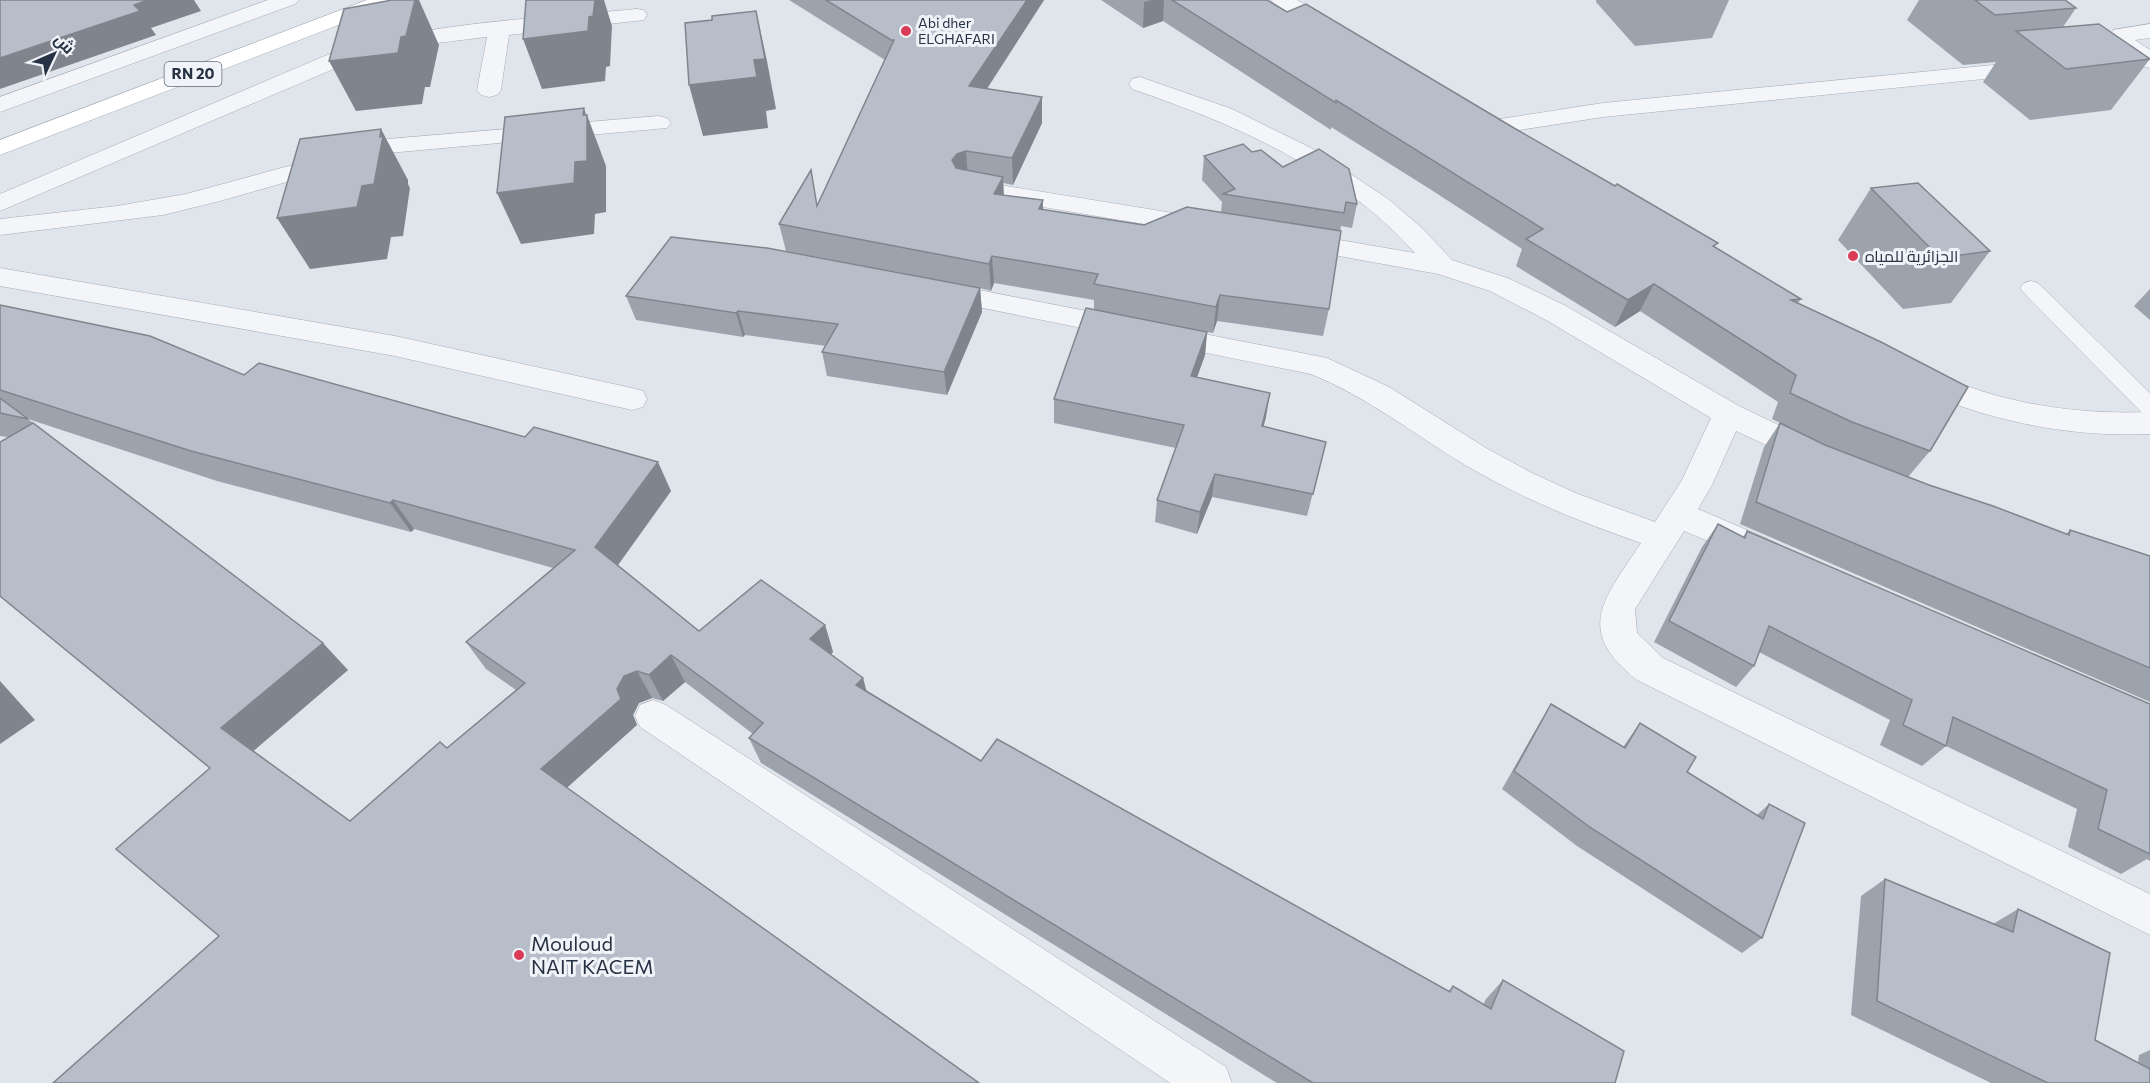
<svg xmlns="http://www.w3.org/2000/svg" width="2150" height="1083" font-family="Commissioner,Cairo,sans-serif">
<rect width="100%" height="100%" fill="#e0e5eb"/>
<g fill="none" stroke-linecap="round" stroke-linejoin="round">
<g stroke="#a5acb6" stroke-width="1">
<path id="lane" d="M 2031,281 L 2038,283 L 2150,393 L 2150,415 L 2142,413 L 2024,293 L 2020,288 L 2024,283 Z"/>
</g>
<g stroke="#a5acb6" stroke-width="1">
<g id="street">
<path d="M 268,0 L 299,0 L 295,4 L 0,112 L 0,97 Z"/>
<path d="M 1271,0 L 1297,0 L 1344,27 L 1347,32 L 1344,37 L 1336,39 L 1328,37 L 1275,4 Z"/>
<path d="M 636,9 L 644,10 L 647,15 L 644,20 L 509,35 L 501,90 L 497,95 L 489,97 L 481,95 L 477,90 L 487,37 C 436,43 392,47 343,65 L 0,211 L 0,194 L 327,55 C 423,22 535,19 636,9 Z"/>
<path d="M 2150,24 L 2150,38 L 2135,40 L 2150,50 L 2150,68 L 2142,66 L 2109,39 L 2113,30 Z"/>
<path d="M 2035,61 L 2043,63 L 2046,68 L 2043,73 L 1603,117 L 1494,134 L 1486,132 L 1482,127 L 1486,122 L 1494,120 L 1603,103 Z"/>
<path d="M 1140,77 L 1232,109 L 1313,149 L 1388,199 L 1422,228 L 1452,260 L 1510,279 L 1566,306 L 1739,406 L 1822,446 L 1827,454 L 1822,462 L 1811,466 L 1736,431 L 1712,485 L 1698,509 L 1768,539 L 1773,548 L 1768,557 L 1756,561 L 1684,531 L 1635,609 L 1637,633 L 1663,658 L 2150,894 L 2150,935 L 1637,680 C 1572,629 1606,597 1641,543 C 1580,522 1521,498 1465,465 C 1414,434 1367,397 1311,374 L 928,297 L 924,291 L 928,285 L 938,282 L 1327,358 L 1389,387 L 1486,448 L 1532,473 L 1578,494 L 1655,522 L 1682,480 L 1711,418 L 1546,320 L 1490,291 L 1438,274 L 1284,246 L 1280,240 L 1284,234 L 1293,232 L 1415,253 C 1341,170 1235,124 1132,89 L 1129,84 L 1132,79 Z"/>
<path d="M 659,116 L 667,118 L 671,123 L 667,128 L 388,153 L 220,201 L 163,215 L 0,235 L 0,219 L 117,206 L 186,194 L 388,139 Z"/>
<path d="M 969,180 L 1204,218 L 1213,220 L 1217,226 L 1213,232 L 1204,234 L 960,193 L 956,188 L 960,183 Z"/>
<path d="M 0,268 L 395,336 L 632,388 L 643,391 L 647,399 L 643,407 L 632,410 L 395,356 L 0,286 Z"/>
<path d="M 1921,370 C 1945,377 1967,387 1991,394 C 2043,409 2096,414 2150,412 L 2150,434 C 2078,437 2009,425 1941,399 C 1929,395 1913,392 1906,380 L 1911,373 Z"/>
<path d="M 653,700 L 666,705 L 1226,1067 L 1232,1083 L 1170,1083 L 640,727 L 635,716 L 640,705 Z"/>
</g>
</g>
<g stroke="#9fa9b7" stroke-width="1">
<path id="primary" d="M 367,0 L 397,0 L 393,4 L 0,155 L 0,140 Z"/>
</g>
<use href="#lane" fill="#f4f5f8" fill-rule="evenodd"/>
<use href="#street" fill="#f4f5f8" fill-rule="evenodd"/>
<use href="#primary" fill="#fff" fill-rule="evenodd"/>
</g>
<g fill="#9da3ad" fill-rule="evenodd">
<path d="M 789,0 L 1044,0 L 987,89 L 1042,123 L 1013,185 L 1003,183 L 1004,195 L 1043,200 L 1043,210 L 1144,225 L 1221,212 L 1222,202 L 1202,180 L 1204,156 L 1252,152 L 1357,204 L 1352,228 L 1341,226 L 1329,309 L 1323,336 L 1217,321 L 1213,333 L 1207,332 L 1205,355 L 1197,377 L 1266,417 L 1263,426 L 1326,442 L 1307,516 L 1212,497 L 1197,534 L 1155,522 L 1157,500 L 1176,448 L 1054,423 L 1054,399 L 1094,310 L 1094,300 L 994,283 L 991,291 L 980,288 L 982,312 L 947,395 L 827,376 L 822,352 L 826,346 L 745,335 L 743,337 L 636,320 L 626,296 L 907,274 L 786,251 L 779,224 L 818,204 L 885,60 Z"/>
<path d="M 1101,0 L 1267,0 L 1287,12 L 1514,128 L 1801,299 L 1798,303 L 1930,451 L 1908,477 L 1929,485 L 2066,534 L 2070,530 L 2150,556 L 2150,702 L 1740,524 L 1764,447 L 1780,423 L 1824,444 L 1772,419 L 1778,402 L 1640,311 L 1615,327 L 1516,266 L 1522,249 L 1433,191 L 1331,127 L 1331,130 L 1163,21 L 1143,28 Z"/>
<path d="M 1596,0 L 1729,0 L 1712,38 L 1635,46 L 1596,2 Z"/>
<path d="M 1919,0 L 2065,0 L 2076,8 L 2063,27 L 2150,59 L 2111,110 L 2030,120 L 1983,82 L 1996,62 L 1963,65 L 1907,20 Z"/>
<path d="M 1871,188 L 1990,251 L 1951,303 L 1903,309 L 1838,240 Z"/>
<path d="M 2150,289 L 2150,320 L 2134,306 Z"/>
<path d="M 0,305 L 244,375 L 671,491 L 618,565 L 699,631 L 825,625 L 833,652 L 831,654 L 863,678 L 866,690 L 981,761 L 1448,991 L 1453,986 L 1483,1005 L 1486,999 L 1503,980 L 1615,1083 L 1277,1083 L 761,763 L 749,738 L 753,734 L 685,682 L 663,701 L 652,698 L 639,703 L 633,715 L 637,725 L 219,936 L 210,768 L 8,437 L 0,436 ZM 28,419 L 217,481 L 411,532 L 414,529 L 553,568 L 466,642 L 486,669 L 516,690 L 447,748 L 350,821 L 253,751 L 348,670 Z"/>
<path d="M 1718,524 L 1743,537 L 1747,531 L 2150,704 L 2150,861 L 2147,859 L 2121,874 L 2068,847 L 2077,809 L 1946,746 L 1922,766 L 1880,745 L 1890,720 L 1759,652 L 1754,666 L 1736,687 L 1654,642 L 1702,547 Z"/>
<path d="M 1551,704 L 1623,747 L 1640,723 L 1687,772 L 1757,815 L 1769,804 L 1762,938 L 1742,953 L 1577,846 L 1502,789 L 1539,724 Z"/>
<path d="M 1885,879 L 1993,924 L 2018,909 L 2095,1040 L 2138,1062 L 2139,1055 L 2150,1050 L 2150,1083 L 1991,1083 L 1851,1015 L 1861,896 Z"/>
</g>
<g fill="#80858d">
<path d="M 148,0 L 194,0 L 201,11 L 151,28 L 156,35 L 0,89 L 0,58 Z"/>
<path d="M 415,0 L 419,0 L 439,45 L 430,87 L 425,87 L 422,104 L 356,111 L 329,61 L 401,37 Z"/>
<path d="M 595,0 L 604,0 L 612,26 L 610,66 L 606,67 L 605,81 L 542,89 L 523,39 Z"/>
<path d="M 1027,0 L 1044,0 L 971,113 L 969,86 Z"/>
<path d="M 1151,0 L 1164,0 L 1163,21 L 1143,28 L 1144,2 Z"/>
<path d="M 756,11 L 767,61 L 776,109 L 766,111 L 768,128 L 703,136 L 689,85 L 754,60 Z"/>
<path d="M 1042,97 L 1042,123 L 1013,185 L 1012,158 Z"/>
<path d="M 584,108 L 587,118 L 587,115 L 606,166 L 606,212 L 595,214 L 594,234 L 521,244 L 497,193 L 575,162 L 583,115 Z"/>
<path d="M 381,129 L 408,180 L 408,184 L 410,188 L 403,236 L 391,237 L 387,259 L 310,269 L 277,218 L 362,186 L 380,137 Z"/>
<path d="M 966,151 L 968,178 L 959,181 L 952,160 L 957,154 Z"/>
<path d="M 1003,177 L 1004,204 L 994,194 Z"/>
<path d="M 1043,200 L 1043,227 L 1039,209 Z"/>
<path d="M 992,256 L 994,283 L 991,291 L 989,264 Z"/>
<path d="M 1654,284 L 1640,311 L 1615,327 L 1628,300 Z"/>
<path d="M 980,288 L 982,312 L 947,395 L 944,372 Z"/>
<path d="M 1220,295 L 1217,321 L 1213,333 L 1216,307 Z"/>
<path d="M 738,311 L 745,335 L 743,337 L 736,313 Z"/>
<path d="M 1207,332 L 1205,355 L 1189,400 L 1191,376 Z"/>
<path d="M 1270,393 L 1266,417 L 1258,449 L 1262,426 Z"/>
<path d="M 658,462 L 671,491 L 610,576 L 595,547 Z"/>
<path d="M 1215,474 L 1212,497 L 1197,534 L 1200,512 Z"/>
<path d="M 393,500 L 414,529 L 411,532 L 390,503 Z"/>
<path d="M 825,625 L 833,652 L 819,666 L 810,639 Z"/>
<path d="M 323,643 L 348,670 L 251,753 L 221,728 Z"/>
<path d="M 671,655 L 685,682 L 663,701 L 649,675 Z"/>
<path d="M 637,671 L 652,698 L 639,703 L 633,715 L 637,725 L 560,794 L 541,769 L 624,676 Z"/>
<path d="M 863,678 L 870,704 L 856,685 Z"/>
<path d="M 0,681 L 35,720 L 0,744 Z"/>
</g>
<g fill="#b7bec9" stroke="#80858d" stroke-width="1.5">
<path d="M 0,0 L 148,0 L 134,5 L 140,11 L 0,58 Z"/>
<path d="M 392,0 L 415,0 L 406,36 L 401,37 L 398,53 L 329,61 L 344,9 Z"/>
<path d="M 526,0 L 595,0 L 593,16 L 589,17 L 588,31 L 523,39 Z"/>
<path d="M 826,0 L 1027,0 L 969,86 L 1042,97 L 1012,158 L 966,151 L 957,154 L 952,160 L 956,168 L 1003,177 L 994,194 L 1043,200 L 1039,209 L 1144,225 L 1187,207 L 1341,231 L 1329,309 L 1220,295 L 1216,307 L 1094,284 L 1098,274 L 992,256 L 989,264 L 779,224 L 811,170 L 817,206 L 894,40 L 891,40 Z"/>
<path d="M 1172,0 L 1267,0 L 1287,12 L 1306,4 L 1514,128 L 1615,186 L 1617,184 L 1718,243 L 1713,246 L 1801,299 L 1791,300 L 1881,342 L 1968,387 L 1930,451 L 1852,422 L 1790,393 L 1796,375 L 1654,284 L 1628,300 L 1526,239 L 1543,229 L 1336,100 L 1336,103 Z"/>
<path d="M 1975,0 L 2065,0 L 2076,8 L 1995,15 Z"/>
<path d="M 756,11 L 765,59 L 754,60 L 757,77 L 689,85 L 685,23 L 712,20 L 712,16 Z"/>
<path d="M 2099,24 L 2150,59 L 2066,69 L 2016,31 Z"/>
<path d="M 584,108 L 583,115 L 587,115 L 587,161 L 575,162 L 574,183 L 497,193 L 505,117 Z"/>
<path d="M 381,129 L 380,137 L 383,136 L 374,184 L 362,186 L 357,207 L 277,218 L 300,139 Z"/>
<path d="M 1243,144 L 1252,152 L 1261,150 L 1283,167 L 1319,149 L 1349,169 L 1357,204 L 1346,202 L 1344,213 L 1223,194 L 1235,189 L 1204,156 Z"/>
<path d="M 1918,183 L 1990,251 L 1940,258 L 1871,188 Z"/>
<path d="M 671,237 L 767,248 L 980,288 L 944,372 L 822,352 L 838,324 L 738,311 L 736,313 L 626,296 Z"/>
<path d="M 0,305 L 150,336 L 244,375 L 259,363 L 525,437 L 534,427 L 658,462 L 595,547 L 699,631 L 761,580 L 825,625 L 810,639 L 863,678 L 856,685 L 981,761 L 997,739 L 1450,992 L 1453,986 L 1491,1009 L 1503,980 L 1624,1051 L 1615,1083 L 1313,1083 L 749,738 L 763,723 L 671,655 L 649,675 L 637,671 L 624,676 L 617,689 L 621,699 L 541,769 L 979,1083 L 53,1083 L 219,936 L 116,849 L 210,768 L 0,596 L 0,442 L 33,423 L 323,643 L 221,728 L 350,821 L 440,742 L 447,748 L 525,683 L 466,642 L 575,550 L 393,500 L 390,503 L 191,451 L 0,390 Z"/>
<path d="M 1086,308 L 1207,332 L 1191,376 L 1270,393 L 1262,426 L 1326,442 L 1313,494 L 1215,474 L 1200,512 L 1157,500 L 1184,425 L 1054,399 Z"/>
<path d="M 0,398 L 28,419 L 0,413 Z"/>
<path d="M 1780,423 L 1825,445 L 1929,485 L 1993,506 L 2069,535 L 2070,530 L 2150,556 L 2150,668 L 1756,502 Z"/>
<path d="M 1718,524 L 1745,538 L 1747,531 L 2150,704 L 2150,854 L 2098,829 L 2107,790 L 1953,717 L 1946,746 L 1903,725 L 1912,700 L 1769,626 L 1754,666 L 1669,621 Z"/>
<path d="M 1551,704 L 1625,748 L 1640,723 L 1696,757 L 1687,772 L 1763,819 L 1769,804 L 1805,823 L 1762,938 L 1591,828 L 1514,771 Z"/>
<path d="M 1885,879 L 2013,932 L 2018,909 L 2110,953 L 2095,1040 L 2150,1069 L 2150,1083 L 2048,1083 L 1877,1001 Z"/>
</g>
<g fill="#da3b57" stroke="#f0f3f8" stroke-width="2">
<circle cx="906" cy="31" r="6"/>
<circle cx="1853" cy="256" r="6"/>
<circle cx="519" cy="955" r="6"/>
</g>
<g text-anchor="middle" stroke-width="6" stroke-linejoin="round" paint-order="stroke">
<g font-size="14" fill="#273244" stroke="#f0f3f8" text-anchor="start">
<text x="918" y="28">Abi dher<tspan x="918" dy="16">ELGHAFARI</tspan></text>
</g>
<rect fill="#f0f3f8" stroke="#636c7a" stroke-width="1.5" x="164.5" y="62" width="57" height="24" rx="4.5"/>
<g font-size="15" font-weight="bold" fill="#273244">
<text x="193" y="79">RN 20</text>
</g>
<g font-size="16" fill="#273244" stroke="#f0f3f8" text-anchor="start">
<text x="1865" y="262">الجزائرية للمياه</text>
</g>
<g font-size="20" fill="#273244" stroke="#f0f3f8" text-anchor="start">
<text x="531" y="951">Mouloud<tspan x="531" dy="23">NAIT KACEM</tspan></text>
</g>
</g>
<g transform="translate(54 54) rotate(46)" stroke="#f0f3f8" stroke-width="4.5" paint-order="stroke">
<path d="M0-4.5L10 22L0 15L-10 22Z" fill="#273244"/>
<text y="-9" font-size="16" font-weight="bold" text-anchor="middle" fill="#273244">ش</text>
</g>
</svg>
